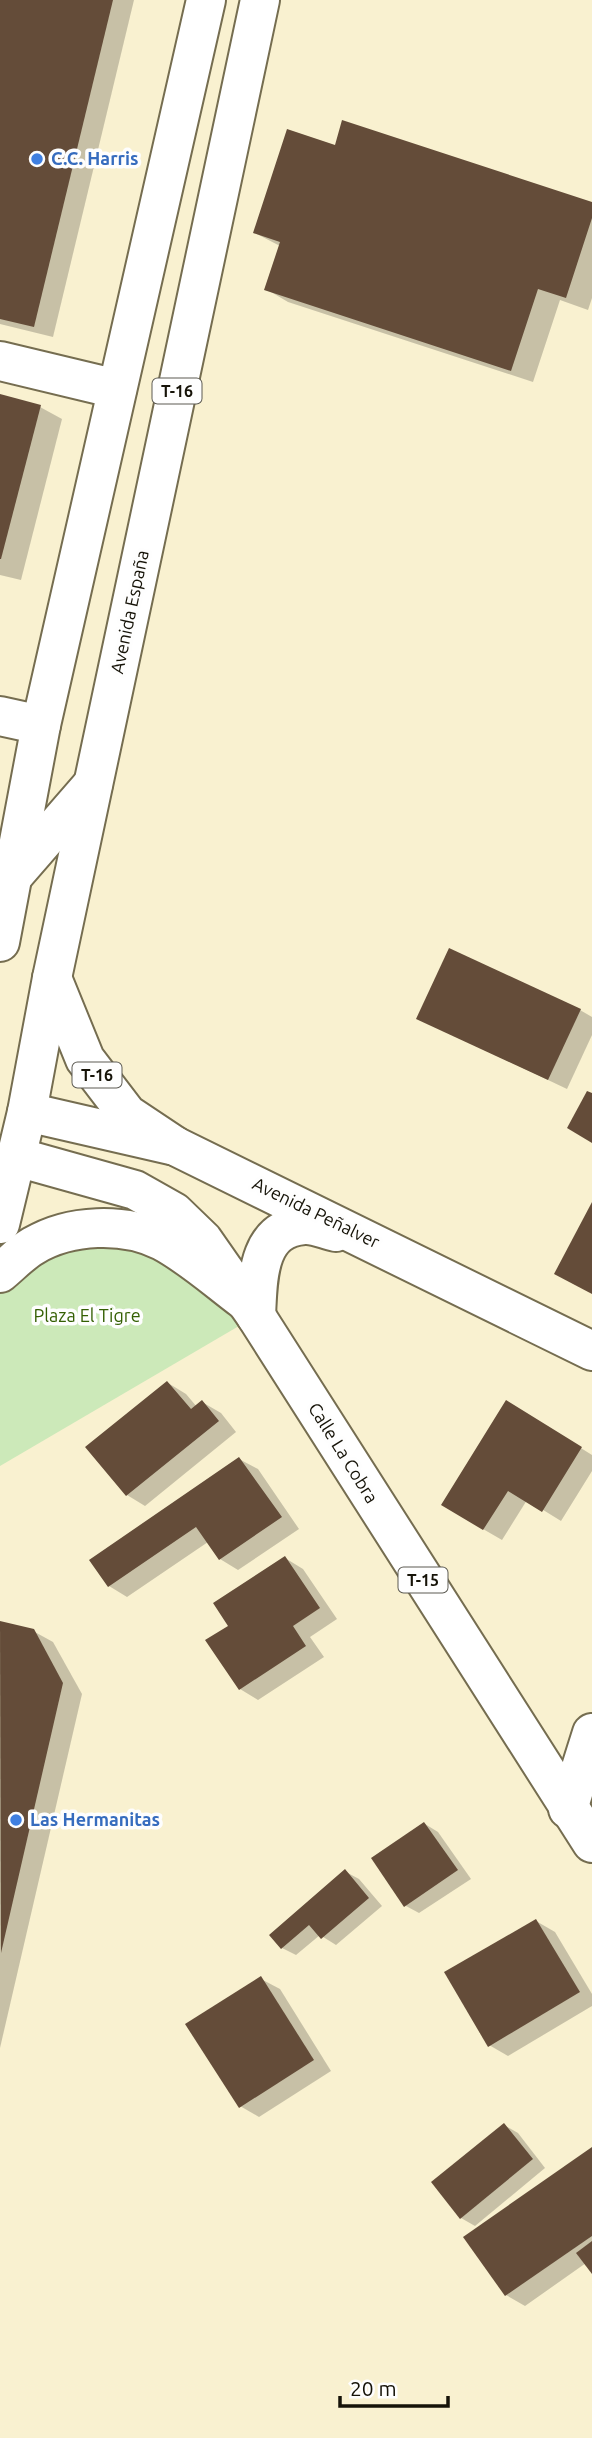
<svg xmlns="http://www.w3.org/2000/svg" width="592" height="2438" font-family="Ubuntu,sans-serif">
<rect width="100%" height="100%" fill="#f9f1d0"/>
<path fill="#cce9b9" d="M 120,1229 L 256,1316 L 0,1466 L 0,1273 Z"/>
<g fill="#0003">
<path d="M 0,0 L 134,0 L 53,337 L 0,324 Z"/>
<path d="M 592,204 L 592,298 L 588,310 L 560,300 L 533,382 L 288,302 L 266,289 L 280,246 L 255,233 Z"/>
<path d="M 0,396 L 40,407 L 62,419 L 21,580 L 0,575 Z"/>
<path d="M 580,1010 L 592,1017 L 592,1035 L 567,1089 L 419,1019 Z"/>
<path d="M 168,1383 L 186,1394 L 197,1407 L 202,1402 L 221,1413 L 236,1432 L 145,1506 L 127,1495 Z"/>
<path d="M 525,1413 L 592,1455 L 592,1471 L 561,1521 L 527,1500 L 502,1540 L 483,1529 Z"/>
<path d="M 239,1459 L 258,1469 L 299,1529 L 238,1570 L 220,1559 L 208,1542 L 127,1597 L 109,1586 Z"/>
<path d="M 285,1558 L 303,1569 L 337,1619 L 310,1637 L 324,1657 L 258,1700 L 240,1689 L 230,1626 Z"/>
<path d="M 0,1623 L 33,1631 L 53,1642 L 82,1694 L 0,2048 Z"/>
<path d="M 425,1824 L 438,1832 L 471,1879 L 419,1913 L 406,1906 Z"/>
<path d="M 346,1872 L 359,1879 L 382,1906 L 336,1945 L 320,1935 L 296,1955 L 282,1948 Z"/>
<path d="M 536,1921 L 555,1932 L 592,1994 L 592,2006 L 508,2056 L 489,2045 Z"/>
<path d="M 261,1979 L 280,1989 L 331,2071 L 259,2117 L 240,2106 Z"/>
<path d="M 504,2125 L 518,2133 L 545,2168 L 475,2226 L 461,2218 Z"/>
<path d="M 592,2149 L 592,2271 L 586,2263 L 525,2306 L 506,2295 Z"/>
</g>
<g fill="#644c39">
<path d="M 0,0 L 113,0 L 34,327 L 0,319 Z"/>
<path d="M 342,120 L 592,202 L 592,218 L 566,298 L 538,289 L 511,371 L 264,290 L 280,242 L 253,233 L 287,129 L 335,145 Z"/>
<path d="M 0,394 L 41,405 L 1,559 L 0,559 Z"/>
<path d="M 449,948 L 581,1009 L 548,1080 L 416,1019 Z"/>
<path d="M 587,1091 L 592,1093 L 592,1143 L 567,1128 Z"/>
<path d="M 592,1202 L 592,1294 L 554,1274 Z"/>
<path d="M 167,1381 L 191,1409 L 202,1400 L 219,1421 L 126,1496 L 85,1447 Z"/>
<path d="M 506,1400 L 582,1447 L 542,1512 L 508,1491 L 483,1530 L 441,1505 Z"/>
<path d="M 239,1457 L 282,1517 L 219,1560 L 196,1527 L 108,1587 L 89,1560 Z"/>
<path d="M 285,1556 L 320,1608 L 293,1626 L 306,1646 L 239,1690 L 205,1640 L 228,1626 L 213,1603 Z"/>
<path d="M 0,1621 L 34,1629 L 63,1683 L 1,1953 Z"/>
<path d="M 424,1822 L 458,1870 L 404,1907 L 371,1858 Z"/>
<path d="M 345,1869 L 369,1898 L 321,1939 L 309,1925 L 281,1949 L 269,1935 Z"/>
<path d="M 536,1919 L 580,1992 L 488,2047 L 444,1972 Z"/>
<path d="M 261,1976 L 314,2060 L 239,2108 L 185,2024 Z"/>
<path d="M 504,2123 L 533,2159 L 460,2219 L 431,2182 Z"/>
<path d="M 592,2147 L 592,2236 L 505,2296 L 463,2237 Z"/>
<path d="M 592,2241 L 592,2274 L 576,2253 Z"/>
</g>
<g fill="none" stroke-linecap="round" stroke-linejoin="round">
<g stroke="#756d50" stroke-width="42">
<g id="minor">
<path d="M 0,361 L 117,389"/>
<path d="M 0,716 L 41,725"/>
<path d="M 568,1809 L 592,1733"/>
</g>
</g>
<g stroke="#756d50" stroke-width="42">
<g id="major">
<path d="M 27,1112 L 175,1146 L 592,1351"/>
<path d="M 17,1157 L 135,1190 L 174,1212 L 203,1240 L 256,1316 L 592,1843"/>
<path d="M 256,1316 C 258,1280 256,1229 304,1225 C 314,1224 326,1230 336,1232"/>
</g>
</g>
<g stroke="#756d50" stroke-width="42">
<g id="highway">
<path d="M 13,876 L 93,784"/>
<path d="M 0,942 L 41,725 L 206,0"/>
<path d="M 52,978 L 85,1059 L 127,1114 L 175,1146"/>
<path d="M 0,1224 L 27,1112 L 52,978 L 260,0"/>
<path d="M 0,1273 C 11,1264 21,1253 33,1246 C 70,1224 124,1222 162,1241 C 192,1257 218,1281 245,1301"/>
</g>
</g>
<use href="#minor" stroke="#fff" stroke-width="38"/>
<use href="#major" stroke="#fff" stroke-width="38"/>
<use href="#highway" stroke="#fff" stroke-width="38"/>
</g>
<g fill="#3f7fe0" stroke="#fefefe" stroke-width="2.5">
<circle cx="37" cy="159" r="7"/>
<circle cx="16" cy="1820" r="7"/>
</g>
<g text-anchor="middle" stroke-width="7" stroke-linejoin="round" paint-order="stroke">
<g fill="#fefefe" stroke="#5c5a52" stroke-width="2">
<rect x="152.5" y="378.5" width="49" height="25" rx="5"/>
<rect x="72.5" y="1062.5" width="49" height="25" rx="5"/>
<rect x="398.5" y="1567.5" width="49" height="25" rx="5"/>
</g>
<g font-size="16" font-weight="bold" fill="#161308">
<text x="177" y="397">T-16</text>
<text x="97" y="1081">T-16</text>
<text x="423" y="1586">T-15</text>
</g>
<g font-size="18" font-weight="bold" fill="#366cbe" stroke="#fefefe" text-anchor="start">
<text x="51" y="165">C.C. Harris</text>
<text x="30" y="1826">Las Hermanitas</text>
</g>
<g font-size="18" fill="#161308" stroke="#fefefe">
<text transform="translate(130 612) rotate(-78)" y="6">Avenida España</text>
<text transform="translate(316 1213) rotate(26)" y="6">Avenida Peñalver</text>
<text transform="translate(343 1453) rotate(58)" y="6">Calle La Cobra</text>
</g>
<g font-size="18" fill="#345f03" stroke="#fefefe">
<text x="87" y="1322">Plaza El Tigre</text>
</g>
</g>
<path d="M340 2396v10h108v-10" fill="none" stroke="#161308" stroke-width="3.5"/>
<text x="350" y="2396" font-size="21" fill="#161308" stroke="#fefefe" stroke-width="5" paint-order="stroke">20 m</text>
</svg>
